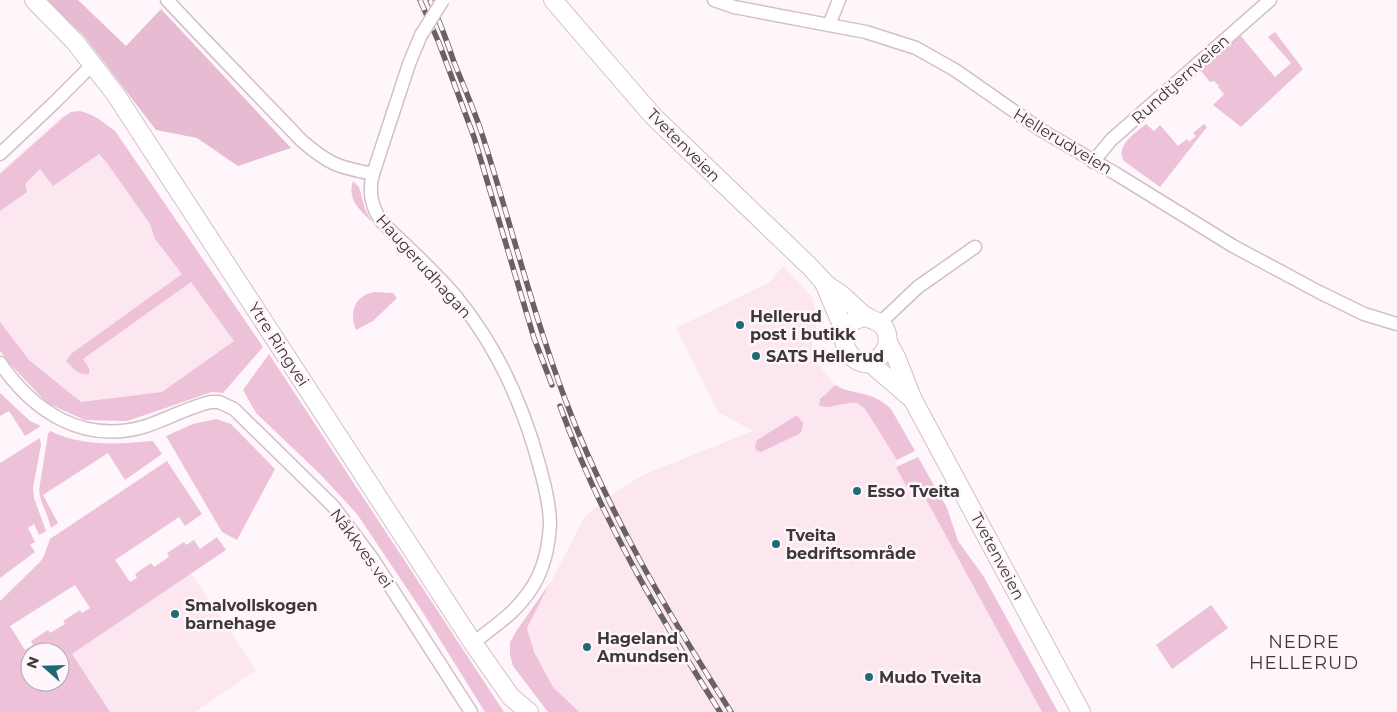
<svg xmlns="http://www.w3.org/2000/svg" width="1397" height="712" font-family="Montserrat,sans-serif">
<rect width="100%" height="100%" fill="#fef6fa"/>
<g fill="#fce7f1">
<path d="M 77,111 L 98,118 L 115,131 L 261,344 L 176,405 L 127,421 L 85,420 L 9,363 L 0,351 L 0,172 L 63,116 Z"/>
<path d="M 783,266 L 813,298 L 817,323 L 811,350 L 813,357 L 835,385 L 825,393 L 819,401 L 825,408 L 840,403 L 851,402 L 857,403 L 865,409 L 897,460 L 896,467 L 906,485 L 916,481 L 1042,712 L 579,712 L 553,687 L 534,652 L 527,628 L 585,516 L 617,491 L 643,475 L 753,431 L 718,412 L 676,328 L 770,282 Z"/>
<path d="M 191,573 L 256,670 L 195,712 L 110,712 L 71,655 Z"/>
</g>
<g fill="#edc1d7" fill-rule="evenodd">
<path d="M 1275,32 L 1303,69 L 1241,127 L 1213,105 L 1224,94 L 1218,87 L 1219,86 L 1214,81 L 1210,82 L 1201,71 L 1240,35 L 1275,77 L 1291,63 L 1268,37 Z"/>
<path d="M 80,111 C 94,114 104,123 115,131 L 261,344 L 263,347 L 223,393 L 212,392 L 127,421 L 85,420 L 47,403 L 9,363 L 0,351 L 0,322 L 29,360 L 81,402 L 162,392 L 234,341 L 191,282 L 83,359 L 89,368 L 89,374 C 78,376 73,368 66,361 L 71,354 L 182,274 L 155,239 L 150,224 L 107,163 L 99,154 L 53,186 L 40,169 L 25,184 L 27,192 L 0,211 L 0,174 L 65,116 L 71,112 Z"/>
<path d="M 1146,124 L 1154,131 L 1160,125 L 1178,146 L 1187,139 L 1189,142 L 1196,136 L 1193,133 L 1204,124 L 1207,127 L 1160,187 L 1124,161 C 1115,146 1135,133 1146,124 Z"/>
<path d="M 353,181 L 359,187 L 365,209 L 372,222 C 360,210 347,200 353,181 Z"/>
<path d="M 374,292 L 393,293 L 397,298 L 373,321 L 356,330 C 349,313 354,296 374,292 Z"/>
<path d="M 269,354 L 504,712 L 485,712 L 422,611 L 357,514 L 321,475 L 256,413 L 243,390 Z"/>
<path d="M 835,385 C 857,397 870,389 891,409 L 915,451 L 897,460 L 865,409 L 857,403 C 844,401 827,411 819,405 L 820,399 Z"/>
<path d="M 0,393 L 30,421 L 41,426 L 25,436 L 9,411 L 0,416 Z"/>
<path d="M 797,415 L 803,423 L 802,430 L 799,434 L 761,452 L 756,450 L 755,446 L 757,440 Z"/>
<path d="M 216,419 L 231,424 L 275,469 L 237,540 L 222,532 L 166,436 L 193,424 Z"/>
<path d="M 50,431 C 84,447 117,444 153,441 L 162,454 L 125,480 L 108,453 L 43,495 L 58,523 L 51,528 C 48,514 40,503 39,490 L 48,434 Z"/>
<path d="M 40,438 L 41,445 L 33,488 L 34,498 L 46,531 L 39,535 L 34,524 L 28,528 L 35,542 L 30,545 L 35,552 L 0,578 L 0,463 Z"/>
<path d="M 918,457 L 947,508 L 958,541 L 984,577 L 1058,712 L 1042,712 L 916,481 L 906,486 L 896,467 Z"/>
<path d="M 167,461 L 202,514 L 185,526 L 179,517 L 115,560 L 130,582 L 137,578 L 135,574 L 151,563 L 154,567 L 169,557 L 167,553 L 184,542 L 186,545 L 194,540 L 200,549 L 217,537 L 226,550 L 72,654 L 110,712 L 0,712 L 0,601 L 40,562 L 44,556 L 50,539 ZM 75,585 L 90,608 L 82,613 L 80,610 L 63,621 L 65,624 L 50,633 L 48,630 L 31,641 L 33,645 L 25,650 L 10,626 ZM 30,652 L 60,652 L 60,682 L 30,682 Z"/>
<path d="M 550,583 L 527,628 L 534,652 L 553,687 L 579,712 L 548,712 L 513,666 L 510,655 L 510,642 L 517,630 Z"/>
<path d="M 1211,605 L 1228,628 L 1172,669 L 1156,645 Z"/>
</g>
<path fill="#e7bbd1" d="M 45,0 L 78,0 L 126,46 L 161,9 L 291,148 L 238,166 L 197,138 L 156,130 L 83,35 Z"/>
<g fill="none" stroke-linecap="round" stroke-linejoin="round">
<g stroke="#d1c0c8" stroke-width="15">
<g id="minor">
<path d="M 167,0 L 201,36 L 302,141 C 330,165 338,167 373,174"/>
<path d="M 714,0 L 734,7 L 866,32 L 916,48 L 955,70 L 1041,130 L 1118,175 L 1233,246 L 1319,292 L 1364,314 L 1397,324"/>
<path d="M 829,25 L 839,0"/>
<path d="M 421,35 L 409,64 L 373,174 C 368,192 371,207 382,222 C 407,247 435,271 457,298 C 497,347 524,407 540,468 C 545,486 550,505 550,524 C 549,544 544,568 533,586 C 516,613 497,624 473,643"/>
<path d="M 0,154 L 54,103 L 93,64"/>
<path d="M 1093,162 L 1111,140 L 1270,0"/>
<path d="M 880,323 L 918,287 L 975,247"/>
<path d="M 0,363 C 33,411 82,444 143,427 C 166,420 188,407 211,402 L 219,402 L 234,409 L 333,506 L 372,558 L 471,712"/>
</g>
</g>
<g stroke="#d1c0c8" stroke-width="20">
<g id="secondary">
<path d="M 34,0 L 75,42 L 116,95 L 473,643 L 511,697 L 529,712"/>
<path d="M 553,0 L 653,116 L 805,262 C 812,268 817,275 824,282 C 830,288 839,292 845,298 C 852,304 858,311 865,316 C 873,321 882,321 886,331 C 889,338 888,347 883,353 C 857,388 818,321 868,317"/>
<path d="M 824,283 L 845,332"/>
<path d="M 888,343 L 896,357 L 913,400 L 1081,712"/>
<path d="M 869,362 L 912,399"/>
</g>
</g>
<use href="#minor" stroke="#fff" stroke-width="12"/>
<use href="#secondary" stroke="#fff" stroke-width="18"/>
<g stroke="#696265" stroke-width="5.5">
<g id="rail">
<path d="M 420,0 L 439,43 L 474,137 L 534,338 L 552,385"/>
<path d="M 430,0 C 439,20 447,41 454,62 C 463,85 473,107 481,131 C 510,220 532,311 565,399 C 607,511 667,612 731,712"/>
<path d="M 560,406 C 599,515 658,614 720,712"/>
</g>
</g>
<use href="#rail" stroke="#fef6fa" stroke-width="4" stroke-dasharray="11" stroke-linecap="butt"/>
<g stroke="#d1c0c8" stroke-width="15" stroke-linecap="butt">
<path id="minor-bridge" d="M 421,35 L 443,0"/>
</g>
<use href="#minor-bridge" stroke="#fff" stroke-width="12"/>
</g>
<g fill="#206a74" stroke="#fef6fa" stroke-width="2">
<circle cx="740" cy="325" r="5"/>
<circle cx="756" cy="356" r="5"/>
<circle cx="857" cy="491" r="5"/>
<circle cx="776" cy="544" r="5"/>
<circle cx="175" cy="614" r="5"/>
<circle cx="587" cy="647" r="5"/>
<circle cx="869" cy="677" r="5"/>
</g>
<g text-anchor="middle" stroke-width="5" stroke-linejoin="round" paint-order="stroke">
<g font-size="16" fill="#3f383b" stroke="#fef6fa">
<text transform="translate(1180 79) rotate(-42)" y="6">Rundtjernveien</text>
<text transform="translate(1063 141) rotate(31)" y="6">Hellerudveien</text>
<text transform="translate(684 145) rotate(45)" y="6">Tvetenveien</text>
<text transform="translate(424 266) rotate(48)" y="6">Haugerudhagan</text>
<text transform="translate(279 344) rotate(57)" y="6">Ytre Ringvei</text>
<text transform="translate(362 548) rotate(54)" y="6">Nåkkves vei</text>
<text transform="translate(998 556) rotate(62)" y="6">Tvetenveien</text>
</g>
<g font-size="16" font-weight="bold" fill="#3f383b" stroke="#fef6fa" text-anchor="start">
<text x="750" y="322">Hellerud<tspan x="750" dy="18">post i butikk</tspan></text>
<text x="766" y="362">SATS Hellerud</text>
<text x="867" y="497">Esso Tveita</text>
<text x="786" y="541">Tveita<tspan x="786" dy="18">bedriftsområde</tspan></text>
<text x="185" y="611">Smalvollskogen<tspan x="185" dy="18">barnehage</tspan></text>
<text x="597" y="644">Hageland<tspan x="597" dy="18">Amundsen</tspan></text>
<text x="879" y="683">Mudo Tveita</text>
</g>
<g font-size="18" letter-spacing="1" fill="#3f383b" stroke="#fef6fa">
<text x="1304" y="648">NEDRE<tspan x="1304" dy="21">HELLERUD</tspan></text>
</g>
</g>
<g transform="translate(45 667) rotate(290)"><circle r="24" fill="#fef6fa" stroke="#b2aaae"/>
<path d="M0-4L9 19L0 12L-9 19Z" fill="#206a74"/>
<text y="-8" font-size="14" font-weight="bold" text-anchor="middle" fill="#3f383b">N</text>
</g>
</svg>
